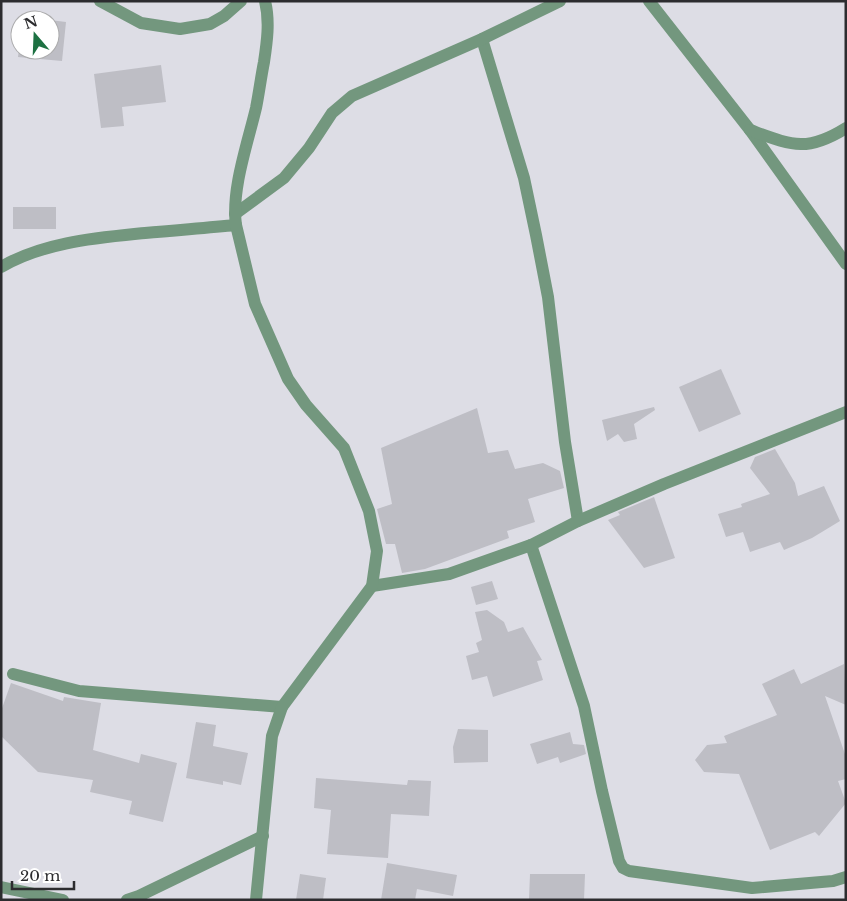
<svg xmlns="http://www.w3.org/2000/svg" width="847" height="901" font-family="'Libre Baskerville',serif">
<rect width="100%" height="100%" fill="#dddde5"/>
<g fill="#bebec5">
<path d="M 50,20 L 66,22 L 62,61 L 18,57 L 20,41 L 20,50 L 50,50 Z"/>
<path d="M 161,65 L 166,102 L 122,107 L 124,126 L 101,128 L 94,74 Z"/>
<rect x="13" y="207" width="43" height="22"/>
<path d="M 721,369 L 741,414 L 699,432 L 679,387 Z"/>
<path d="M 654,407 L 655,410 L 634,424 L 637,439 L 624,442 L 618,434 L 607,441 L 602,420 Z"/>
<path d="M 477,408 L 488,453 L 508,450 L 515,469 L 543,463 L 560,471 L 564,488 L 528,499 L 535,522 L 507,531 L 509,538 L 425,569 L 402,573 L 395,544 L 386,544 L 377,509 L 392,504 L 381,448 Z"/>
<path d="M 775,449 L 795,483 L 798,496 L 824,486 L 840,521 L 812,538 L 784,550 L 780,542 L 750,552 L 743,532 L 726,537 L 718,514 L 742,507 L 741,504 L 770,494 L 750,468 L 755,457 Z"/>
<path d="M 654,497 L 675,558 L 644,568 L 608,520 L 620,515 L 618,512 Z"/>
<path d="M 492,581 L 498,599 L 476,605 L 471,587 Z"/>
<path d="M 487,610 L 504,622 L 508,632 L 523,627 L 542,660 L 537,661 L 543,680 L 493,697 L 487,676 L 472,680 L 466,656 L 479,652 L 476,643 L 482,640 L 475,612 Z"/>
<path d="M 844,664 L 846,705 L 825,696 L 846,757 L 846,779 L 838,781 L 846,803 L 819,836 L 815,832 L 770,850 L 739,774 L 704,772 L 695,760 L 707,745 L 727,743 L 724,736 L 777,715 L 762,684 L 794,669 L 801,684 Z"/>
<path d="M 11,683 L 63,701 L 64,697 L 101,703 L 93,750 L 139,763 L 141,754 L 177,763 L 163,822 L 129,814 L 132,801 L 90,792 L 93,780 L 38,772 L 1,736 L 1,711 Z"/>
<path d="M 196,722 L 216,725 L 213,746 L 248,753 L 241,785 L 223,781 L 223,785 L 186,778 Z"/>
<path d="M 458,729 L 488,730 L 488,762 L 454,763 L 453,747 Z"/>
<path d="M 570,732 L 573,744 L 584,745 L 586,754 L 560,763 L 558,757 L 537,764 L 530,744 Z"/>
<path d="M 316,778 L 407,785 L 408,780 L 431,781 L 429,816 L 391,814 L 388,858 L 327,854 L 331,810 L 314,808 Z"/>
<path d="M 387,863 L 457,875 L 453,896 L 417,889 L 415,900 L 381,900 Z"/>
<path d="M 300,874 L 326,878 L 323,900 L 296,900 Z"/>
<path d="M 530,874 L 585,874 L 584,900 L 529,900 Z"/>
</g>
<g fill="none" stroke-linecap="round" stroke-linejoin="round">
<g stroke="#73977e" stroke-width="12">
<path d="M 100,1 L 141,23 L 180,29 L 210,24 L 224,16 L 241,1"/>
<path d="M 649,1 L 750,130 L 846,264"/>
<path d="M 482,39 L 524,178 L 536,235 L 548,297 L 565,442 L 578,521"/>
<path d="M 750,130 C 791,145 806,153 846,128"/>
<path d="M 235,214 L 284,178 L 309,148 L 332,113 L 352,96 L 482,39 L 560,1"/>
<path d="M 1,267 C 44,242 96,238 145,233 C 176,230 206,228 236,225"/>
<path d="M 531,545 L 584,706 L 602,791 L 619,861 L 623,868 L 629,871 L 752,888 L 833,881 L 846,877"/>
<path d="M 372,586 L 449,574 L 531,545 L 578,521 L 664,484 L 846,412"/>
<path d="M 13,674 L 79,691 L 282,707"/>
<path d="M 1,887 L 63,900"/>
<path d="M 127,900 L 139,896 L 263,836"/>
<path d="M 256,900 L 272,736 L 282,707 L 372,586 L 377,551 L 369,511 L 344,448 L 306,405 L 288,379 L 255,304 L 236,225 C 231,190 248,142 256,108 C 259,93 261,77 264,62 C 267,42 270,21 265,1"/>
</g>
</g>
<rect width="847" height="901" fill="none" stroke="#2c2c2f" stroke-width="5"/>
<g transform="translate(35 35) rotate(341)"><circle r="24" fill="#ffffff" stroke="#ababac"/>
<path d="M0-4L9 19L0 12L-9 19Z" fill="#1d7142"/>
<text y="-8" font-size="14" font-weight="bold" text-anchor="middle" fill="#2c2c2f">N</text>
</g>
<path d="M12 881v8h62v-8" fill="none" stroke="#2c2c2f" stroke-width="2.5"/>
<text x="20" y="881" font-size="15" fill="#2c2c2f" stroke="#ffffff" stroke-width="4" paint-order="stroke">20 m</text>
</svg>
